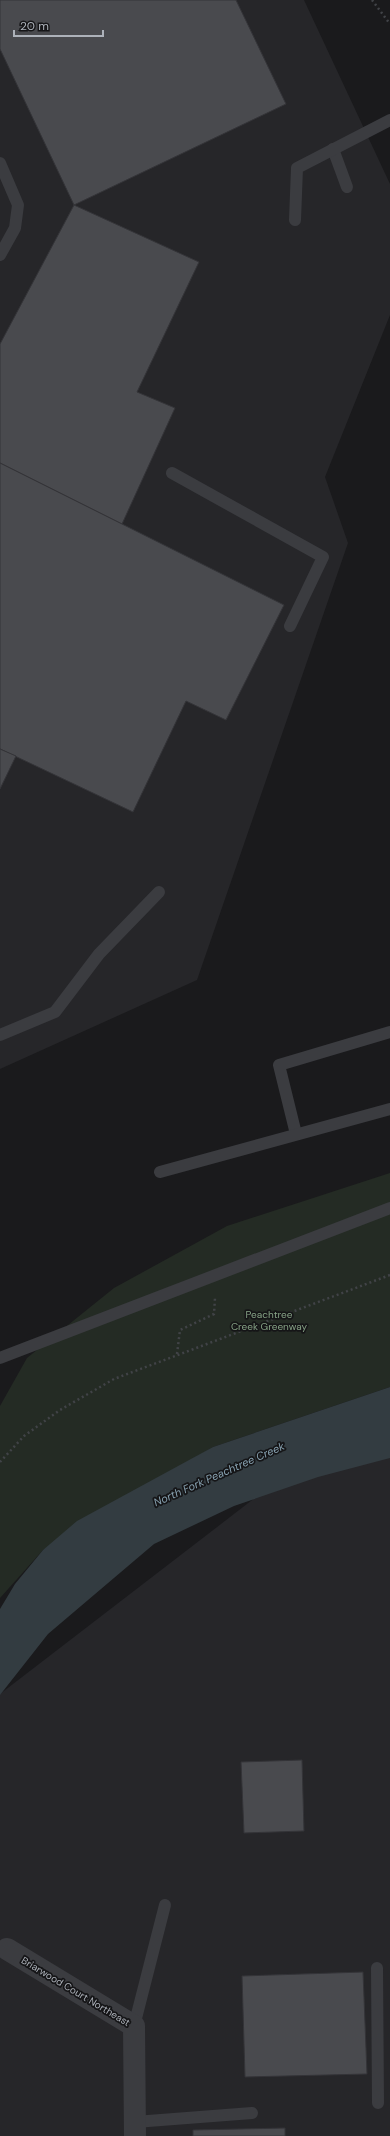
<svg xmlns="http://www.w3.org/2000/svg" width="390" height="2136" font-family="'DM Sans',sans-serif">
<rect width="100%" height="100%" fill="#1a1a1c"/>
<g fill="#262629">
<path d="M 0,0 L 304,0 L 390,184 L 390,315 L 325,477 L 348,543 L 197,980 L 0,1069 Z"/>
<path d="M 390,1394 L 390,2136 L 0,2136 L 0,1694 Z"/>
</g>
<path fill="#242b24" d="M 390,1173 L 390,1387 L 213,1447 L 43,1550 L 0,1598 L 0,1406 L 27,1358 L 114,1288 L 227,1226 Z"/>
<path fill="#333c41" d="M 390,1387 L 390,1458 L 318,1477 L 234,1506 L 154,1544 L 48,1634 L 0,1695 L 0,1609 L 15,1584 L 43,1550 L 77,1521 L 213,1447 Z"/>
<g fill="#494a4e" stroke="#343438">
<path d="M 0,0 L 236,0 L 286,104 L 74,205 L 0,49 Z"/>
<path d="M 74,205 L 199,262 L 137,392 L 175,408 L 122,524 L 0,463 L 0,344 Z"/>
<path d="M 0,463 L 284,605 L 226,720 L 186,701 L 133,812 L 0,749 Z"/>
<path d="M 0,749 L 16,756 L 0,789 Z"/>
<path d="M 302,1760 L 304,1831 L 244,1833 L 241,1762 Z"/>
<path d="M 363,1972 L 367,2074 L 245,2077 L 242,1976 Z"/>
<path d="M 285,2128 L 285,2136 L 193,2136 L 193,2130 Z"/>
</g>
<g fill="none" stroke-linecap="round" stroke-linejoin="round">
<g stroke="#414347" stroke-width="2.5" stroke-dasharray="2 3" stroke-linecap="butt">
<path d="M 372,0 L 390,24"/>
<path d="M 177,1354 L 180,1330 L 214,1314 L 215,1298"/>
<path d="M 0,1462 L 24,1436 L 60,1410 L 114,1379 L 390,1275"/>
</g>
<g stroke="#3b3c40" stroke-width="12">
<path d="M 333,149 L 347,187"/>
<path d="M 0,163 L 18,205 L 15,228 L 0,255"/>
<path d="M 295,220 L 297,168 L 390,120"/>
<path d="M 172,473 L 323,557 L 290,626"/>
<path d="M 0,1035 L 55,1012 L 99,954 L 159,892"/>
<path d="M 296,1134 L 279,1065 L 390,1032"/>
<path d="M 160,1172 L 390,1109"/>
<path d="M 0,1358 L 390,1208"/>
<path d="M 377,1968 L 378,2103"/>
<path d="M 134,2026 L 165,1905"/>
<path d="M 135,2122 L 252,2113"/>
</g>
<path stroke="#3b3c40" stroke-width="22" d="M 7,1949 L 134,2026 L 135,2136"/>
</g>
<g text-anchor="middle" stroke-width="3.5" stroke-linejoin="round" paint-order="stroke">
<g font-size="10" fill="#87a386" stroke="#151517">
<text x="269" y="1318">Peachtree<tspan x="269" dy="12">Creek Greenway</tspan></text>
</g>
<g font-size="10" fill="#adb2ba" stroke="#151517">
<text transform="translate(76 1991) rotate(31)" y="4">Briarwood Court Northeast</text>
</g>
<g font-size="11" font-style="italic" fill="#88a2b1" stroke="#151517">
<text transform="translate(219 1474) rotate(-24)" y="4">North Fork Peachtree Creek</text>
</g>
</g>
<path d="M14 30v6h89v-6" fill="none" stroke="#adb2ba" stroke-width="2"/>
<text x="20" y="30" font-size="12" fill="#adb2ba" stroke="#151517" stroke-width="3" paint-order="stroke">20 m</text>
</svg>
